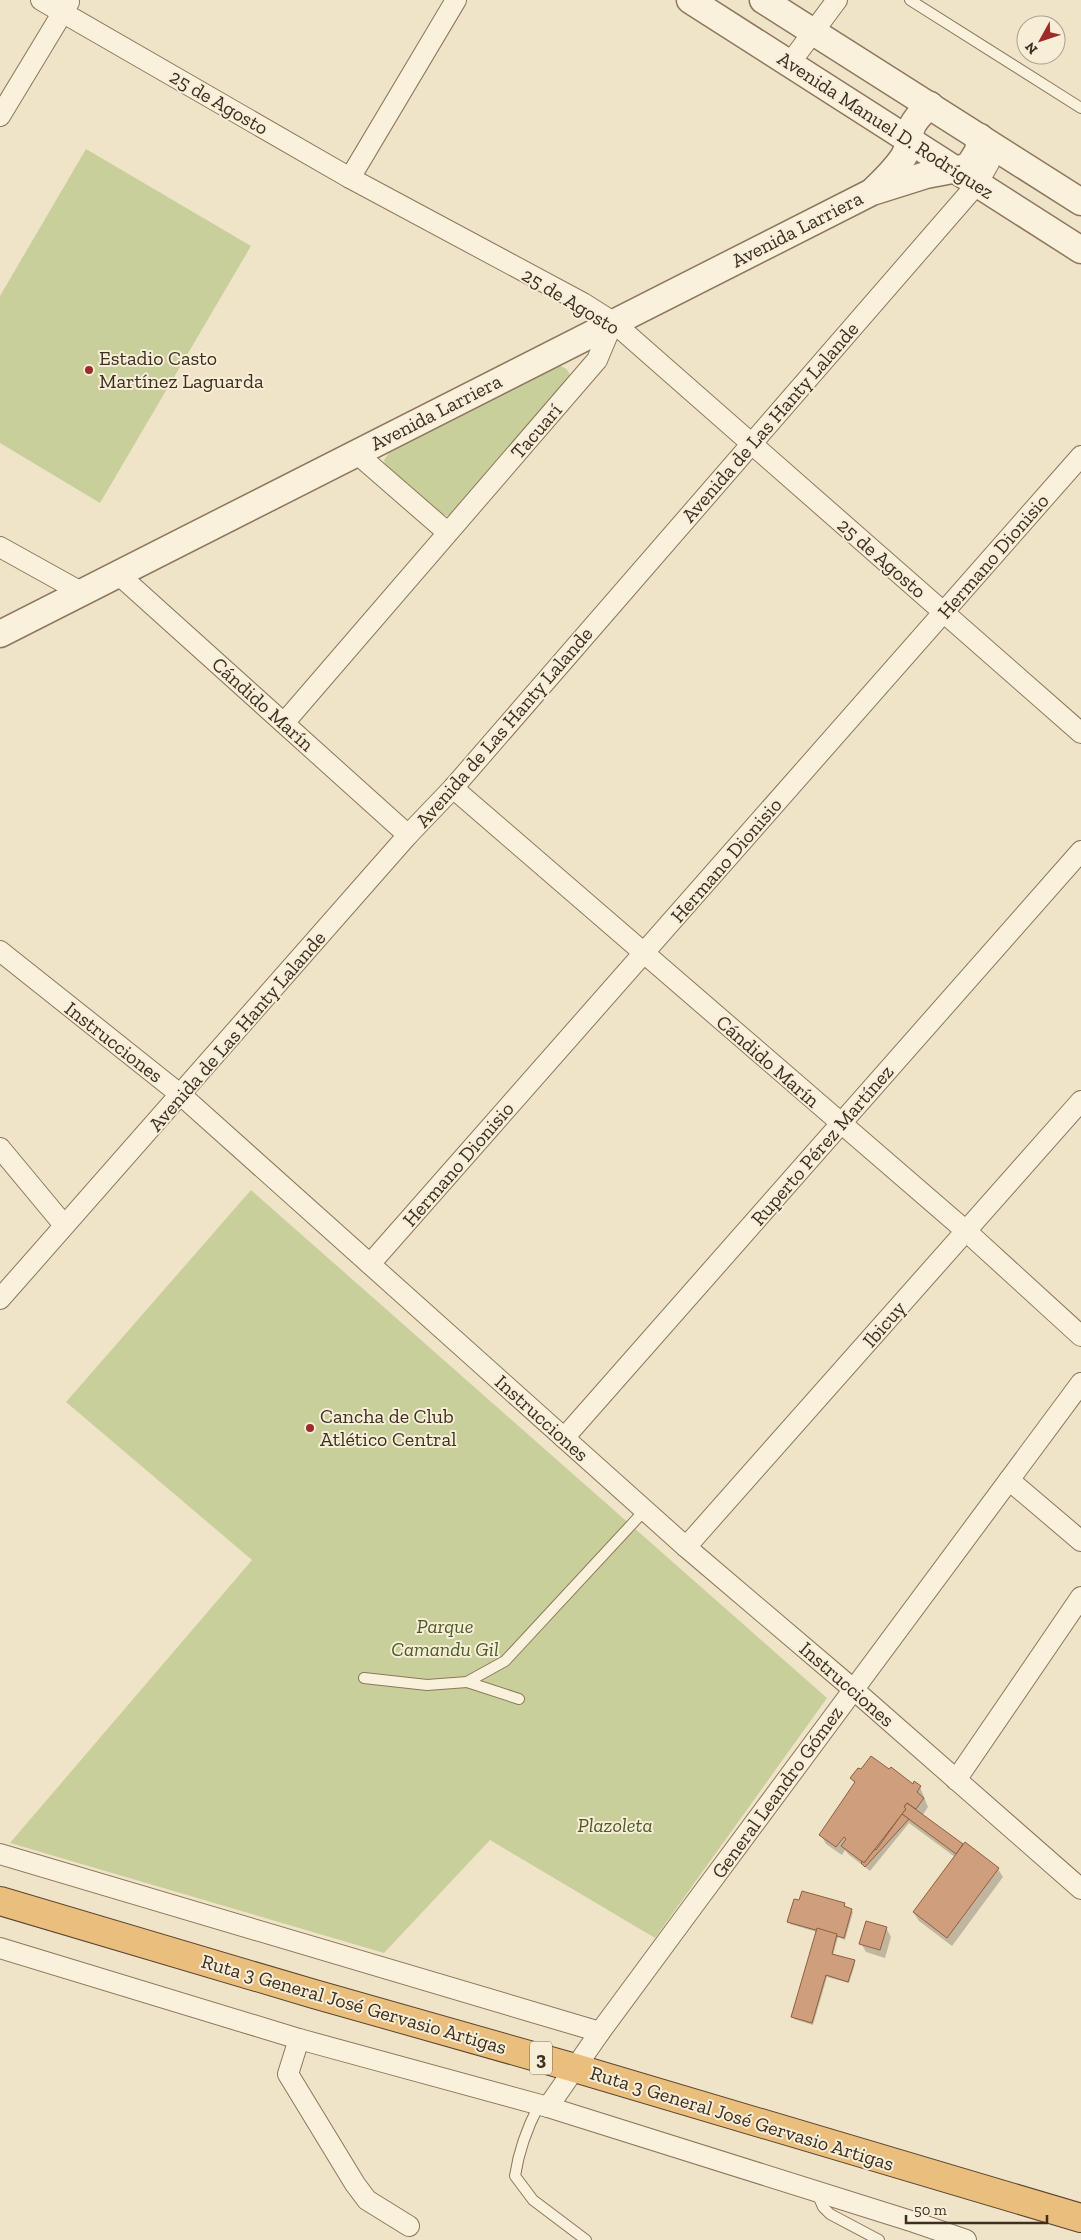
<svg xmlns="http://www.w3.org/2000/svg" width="1081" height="2240" font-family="'Zilla Slab',serif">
<rect width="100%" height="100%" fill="#f0e4c8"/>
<g fill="#c9cf9b">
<path d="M 86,149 L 251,246 L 100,503 L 0,443 L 0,296 Z"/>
<path d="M 560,366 C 566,368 569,370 570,377 L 456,512 L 448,516 L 439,513 L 386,467 L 384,460 L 389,453 Z"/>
<path d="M 251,1190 L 827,1698 L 655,1938 L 490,1840 L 384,1953 L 10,1843 L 252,1560 L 66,1402 Z"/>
</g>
<g fill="#0003">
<path d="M 852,1778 L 920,1787 L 928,1807 L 922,1816 L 998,1869 L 1003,1877 L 952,1946 L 919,1921 L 914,1913 L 955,1857 L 909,1823 L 870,1871 L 848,1854 L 845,1850 L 842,1855 L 826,1844 L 821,1835 L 855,1784 Z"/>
<path d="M 843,1905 L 844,1913 L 845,1907 L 853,1912 L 845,1940 L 838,1937 L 833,1955 L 854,1961 L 855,1964 L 849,1983 L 827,1977 L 813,2025 L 794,2019 L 793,2017 L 817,1932 L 790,1924 L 788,1921 Z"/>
<path d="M 886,1928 L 891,1937 L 885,1958 L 866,1952 L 861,1943 Z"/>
</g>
<g fill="#cf9f7d" stroke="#8d5f41">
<path d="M 871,1756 L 889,1769 L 891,1767 L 913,1784 L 914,1781 L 921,1786 L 917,1792 L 924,1798 L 916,1809 L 907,1803 L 904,1807 L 906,1809 L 864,1863 L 841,1846 L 846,1839 L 844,1837 L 836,1847 L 819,1835 L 855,1782 L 850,1778 L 858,1768 L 861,1769 Z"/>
<path d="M 907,1803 L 963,1844 L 956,1854 L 902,1814 L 906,1809 L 904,1807 Z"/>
<path d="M 902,1814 L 909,1819 L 865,1867 L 861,1863 L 862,1861 L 864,1863 L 875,1849 L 876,1850 Z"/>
<path d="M 965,1842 L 999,1868 L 947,1938 L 913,1912 Z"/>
<path d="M 802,1891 L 845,1903 L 844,1906 L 852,1909 L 844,1938 L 787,1922 L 794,1899 L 799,1900 Z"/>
<path d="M 866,1921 L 887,1927 L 880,1950 L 859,1944 Z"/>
<path d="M 817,1928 L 837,1934 L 832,1954 L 855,1960 L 848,1982 L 826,1975 L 812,2023 L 791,2017 Z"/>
</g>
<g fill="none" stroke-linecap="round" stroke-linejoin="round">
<g stroke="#8d765c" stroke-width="12">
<g id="service">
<path d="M 910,0 L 1081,108"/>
<path d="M 364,1678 L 427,1685 L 467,1682 L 505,1661 L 645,1510"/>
<path d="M 467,1682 L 519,1699"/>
<path d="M 539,2105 C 527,2128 519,2149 515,2176 L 533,2200 L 586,2240"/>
<path d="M 817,2193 L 823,2207 L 830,2214 L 879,2240"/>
</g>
</g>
<g stroke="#8d765c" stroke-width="22">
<g id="minor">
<path d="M 41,0 L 350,178 L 583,303 L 613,322 L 1081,733"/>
<path d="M 790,63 L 837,0"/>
<path d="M 0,116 L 69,2"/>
<path d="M 350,178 L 456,0"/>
<path d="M 355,452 L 447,532"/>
<path d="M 0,547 L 81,592"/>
<path d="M 117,573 L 408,835"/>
<path d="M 284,723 L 597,360 L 613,322"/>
<path d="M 453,788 L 966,1231 L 1081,1336"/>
<path d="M 0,951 L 181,1095 L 686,1547 L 853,1689 L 1081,1889"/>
<path d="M 0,1148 L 64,1225"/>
<path d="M 370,1264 L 1081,456"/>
<path d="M 0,1299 L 408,835 L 453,788 L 977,184 L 989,163 L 993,145"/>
<path d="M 564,1438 L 1081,851"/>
<path d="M 1009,1480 L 1081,1541"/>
<path d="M 686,1547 L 1081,1101"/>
<path d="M 956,1780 L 1081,1597"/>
<path d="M 0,1854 L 600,2032"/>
<path d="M 0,1948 L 299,2039 L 548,2107 L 914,2222 L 966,2240"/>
<path d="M 299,2039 L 288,2074 L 355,2184 L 367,2200 L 409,2226"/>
<path d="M 548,2107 L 600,2032 L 693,1906 L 1081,1383"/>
</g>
</g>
<g stroke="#8d765c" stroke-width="29">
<g id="tertiary">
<path d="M 690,0 L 1081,250"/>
<path d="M 763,0 L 1081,202"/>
<path d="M 873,191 C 884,180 896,169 904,156 C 909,147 909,140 911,130 C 913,120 923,112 930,105"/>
<path d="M 0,634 L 872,192 L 926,175 L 963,168 L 970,164 L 978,151 L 980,137"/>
</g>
</g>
<g stroke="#5b4430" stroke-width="30">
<path id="trunk" d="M 0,1901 L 314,1994 L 575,2068 L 1081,2218"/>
</g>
<use href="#service" stroke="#faf1dc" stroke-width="10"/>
<use href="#minor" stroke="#faf1dc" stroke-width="20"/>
<use href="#tertiary" stroke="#faf1dc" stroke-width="26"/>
<use href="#trunk" stroke="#eabe7c" stroke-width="28"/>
</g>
<g fill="#9e2a2b" stroke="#f7eed8" stroke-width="2">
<circle cx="89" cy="370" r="5"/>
<circle cx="310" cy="1428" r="5"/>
</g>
<g text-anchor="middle" stroke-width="4" stroke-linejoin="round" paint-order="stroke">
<rect fill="#f7eed8" stroke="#756857" stroke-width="1" x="530" y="2041.5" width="22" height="33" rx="4"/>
<g font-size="19" font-weight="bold" fill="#3d2e20">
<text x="541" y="2065">3</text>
</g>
<g font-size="20" fill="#3d2e20" stroke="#f7eed8">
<text transform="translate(219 102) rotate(30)" y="7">25 de Agosto</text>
<text transform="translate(886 125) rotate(33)" y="7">Avenida Manuel D. Rodríguez</text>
<text transform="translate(797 229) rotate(-27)" y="7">Avenida Larriera</text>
<text transform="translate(571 301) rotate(31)" y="7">25 de Agosto</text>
<text transform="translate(436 412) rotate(-27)" y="7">Avenida Larriera</text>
<text transform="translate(770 422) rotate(-49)" y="7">Avenida de Las Hanty Lalande</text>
<text transform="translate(536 431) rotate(-49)" y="7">Tacuarí</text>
<text transform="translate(993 556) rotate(-49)" y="7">Hermano Dionisio</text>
<text transform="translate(882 558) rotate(41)" y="7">25 de Agosto</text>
<text transform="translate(263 704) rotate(42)" y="7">Cándido Marín</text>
<text transform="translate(504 727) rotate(-49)" y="7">Avenida de Las Hanty Lalande</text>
<text transform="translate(726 860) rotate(-49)" y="7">Hermano Dionisio</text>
<text transform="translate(237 1031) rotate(-49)" y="7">Avenida de Las Hanty Lalande</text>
<text transform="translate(114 1042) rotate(38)" y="7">Instrucciones</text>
<text transform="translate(768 1061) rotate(41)" y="7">Cándido Marín</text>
<text transform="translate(822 1145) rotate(-49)" y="7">Ruperto Pérez Martínez</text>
<text transform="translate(458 1164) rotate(-49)" y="7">Hermano Dionisio</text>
<text transform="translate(884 1324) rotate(-49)" y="7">Ibicuy</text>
<text transform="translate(542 1418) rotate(42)" y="7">Instrucciones</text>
<text transform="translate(847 1684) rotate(41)" y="7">Instrucciones</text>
<text transform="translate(777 1792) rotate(-54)" y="7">General Leandro Gómez</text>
<text transform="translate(354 2004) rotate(16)" y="7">Ruta 3 General José Gervasio Artigas</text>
<text transform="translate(742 2118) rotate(17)" y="7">Ruta 3 General José Gervasio Artigas</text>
</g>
<g font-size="20" fill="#3d2e20" stroke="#f7eed8" text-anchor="start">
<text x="99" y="365">Estadio Casto<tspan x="99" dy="23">Martínez Laguarda</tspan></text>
<text x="320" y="1423">Cancha de Club<tspan x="320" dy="23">Atlético Central</tspan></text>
</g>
<g font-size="20" font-style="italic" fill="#4d5a26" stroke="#f7eed8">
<text x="445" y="1633">Parque<tspan x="445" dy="23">Camandu Gil</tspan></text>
<text x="615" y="1832">Plazoleta</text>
</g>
</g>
<g transform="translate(1041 40) rotate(230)"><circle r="24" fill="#f7eed8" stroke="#ada18e"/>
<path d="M0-4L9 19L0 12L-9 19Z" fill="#9e2a2b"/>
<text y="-8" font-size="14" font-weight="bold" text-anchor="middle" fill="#3d2e20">N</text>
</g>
<path d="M906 2215v8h141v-8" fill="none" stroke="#3d2e20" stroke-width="2.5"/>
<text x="914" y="2215" font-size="15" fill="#3d2e20" stroke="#f7eed8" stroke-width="4" paint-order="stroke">50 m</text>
</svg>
